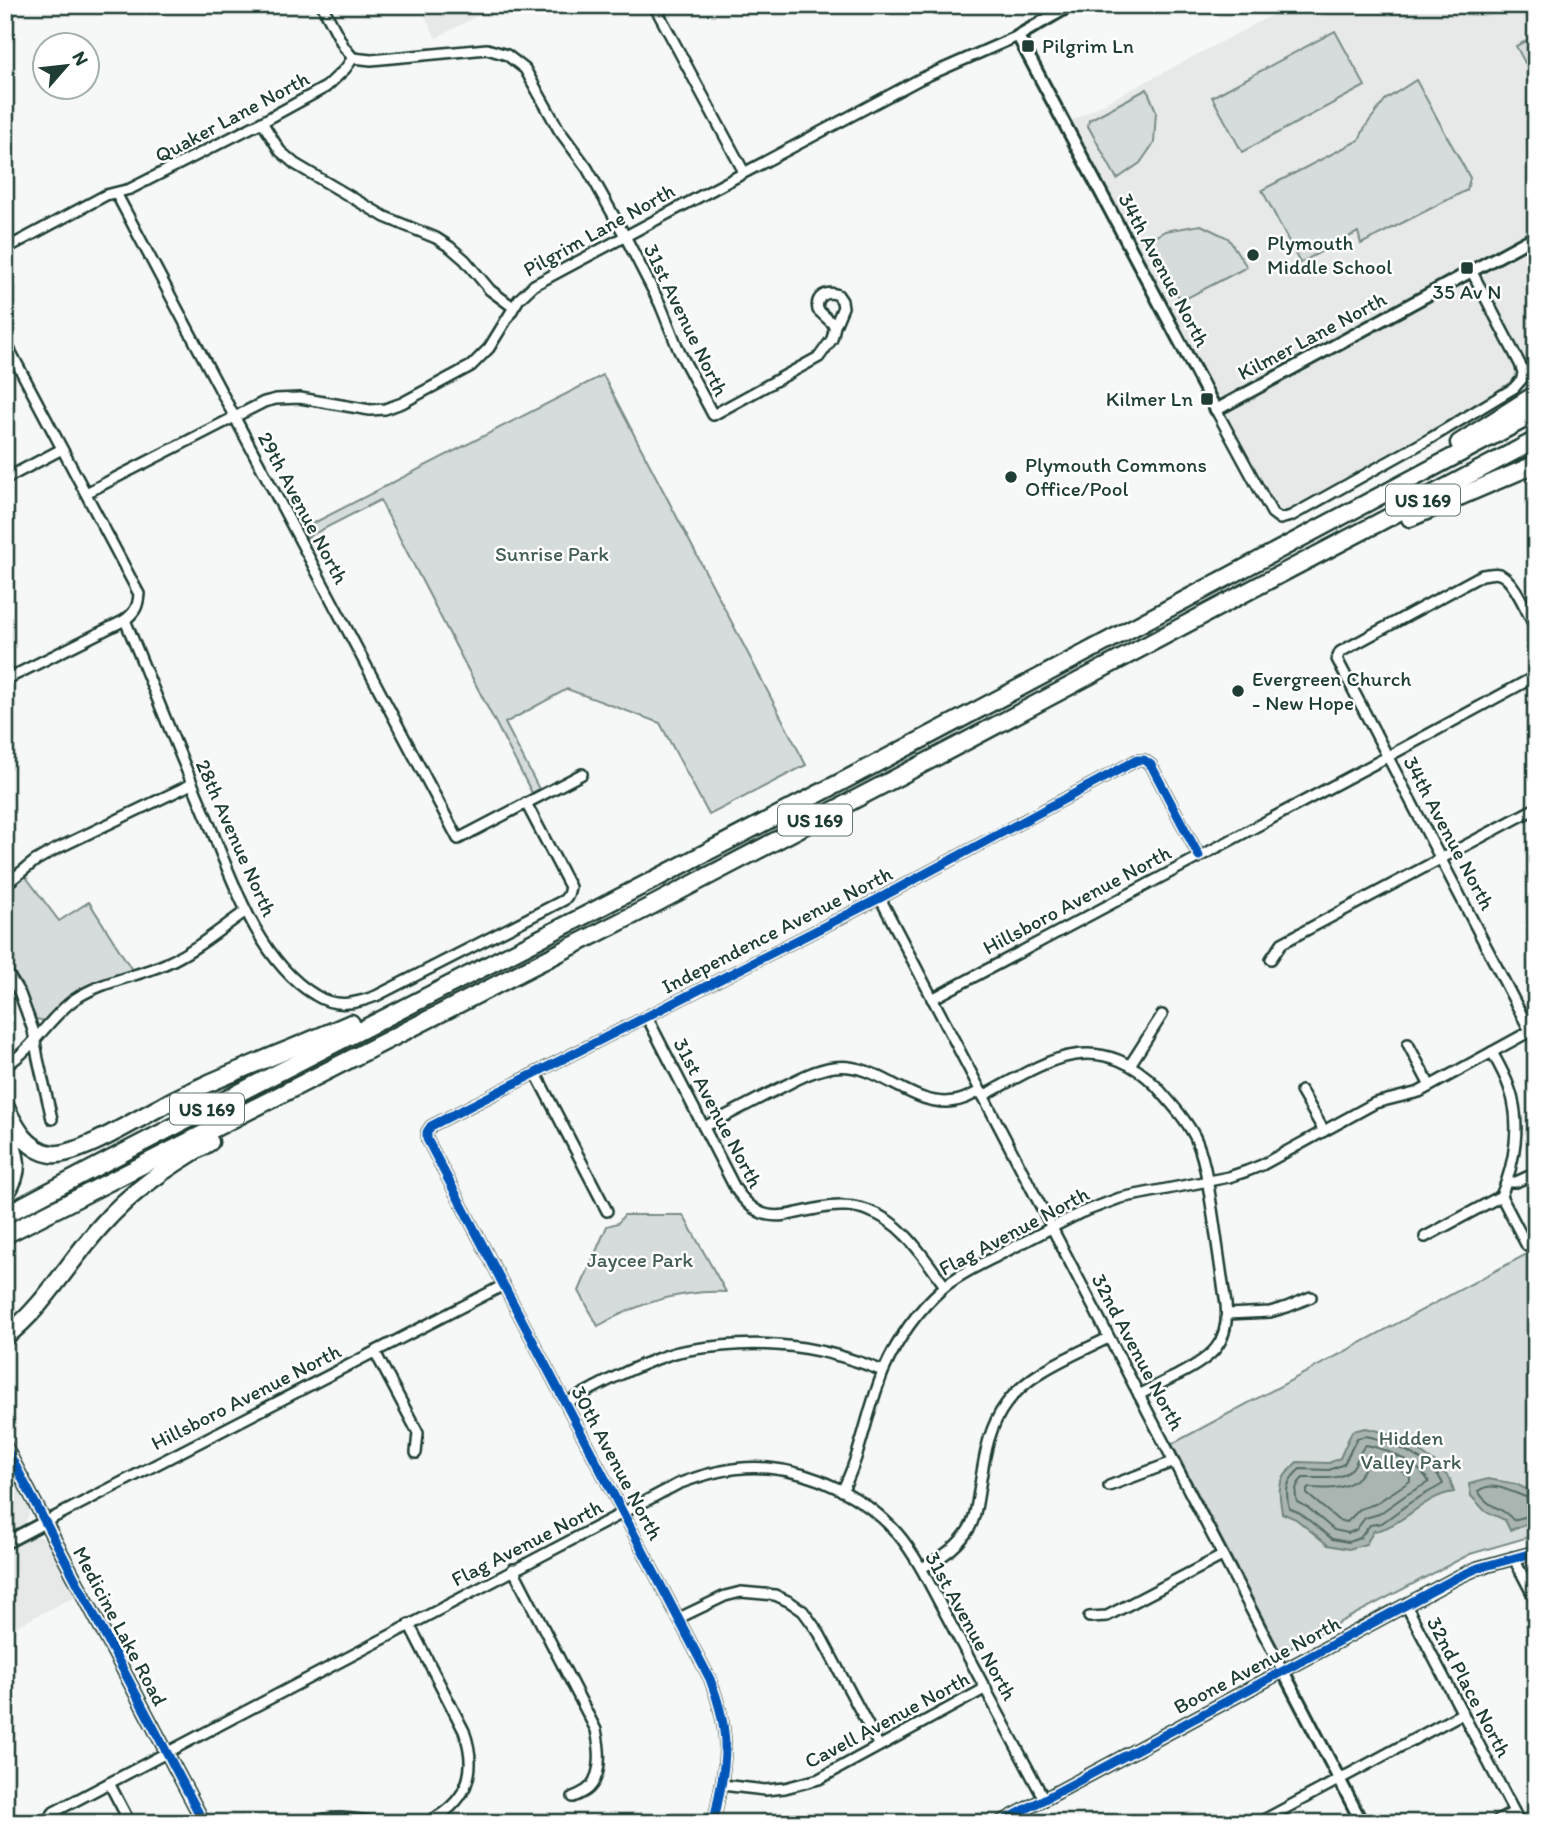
<svg xmlns="http://www.w3.org/2000/svg" width="1541" height="1828" font-family="Itim,sans-serif">
<rect width="100%" height="100%" fill="#f6f7f7"/>
<filter id="ink" filterUnits="userSpaceOnUse"><feTurbulence type="fractalNoise" baseFrequency=".0143" numOctaves="2"/><feDisplacementMap in="SourceGraphic" scale="14" xChannelSelector="R" yChannelSelector="G"/><feConvolveMatrix kernelMatrix="1 2 1 2 8 2 1 2 1" color-interpolation-filters="sRGB"/></filter>
<g filter="url(#ink)">
<g fill="#e6e9e8">
<path d="M 419,5 L 498,5 L 436,38 Z"/>
<path d="M 1280,5 L 1536,5 L 1536,230 L 1223,397 L 1218,397 L 1215,395 L 1071,121 L 1282,10 Z"/>
<path d="M 1536,246 L 1536,378 L 1484,282 L 1483,277 L 1486,273 Z"/>
<path d="M 1465,282 L 1471,286 L 1516,367 L 1516,373 L 1514,379 L 1508,384 L 1422,436 L 1286,513 L 1279,510 L 1227,416 L 1229,410 Z"/>
<path d="M 5,1463 L 29,1510 L 29,1514 L 24,1525 L 5,1535 Z"/>
<path d="M 38,1536 L 43,1538 L 46,1542 L 76,1596 L 5,1632 L 5,1551 L 30,1537 Z"/>
</g>
<g fill="#d6dcdb" stroke="#7a8c88" stroke-width="2">
<path d="M 1335,31 L 1365,86 L 1242,152 L 1212,97 Z"/>
<path d="M 1536,36 L 1536,57 L 1525,63 L 1516,46 Z"/>
<path d="M 1416,80 L 1470,178 L 1467,190 L 1361,244 L 1358,232 L 1300,263 L 1262,190 L 1359,140 L 1365,127 L 1385,100 Z"/>
<path d="M 1147,89 L 1156,111 L 1154,143 L 1140,163 L 1117,179 L 1088,126 L 1089,120 Z"/>
<path d="M 1201,225 L 1228,238 L 1247,267 L 1185,299 L 1178,296 L 1148,241 L 1165,231 Z"/>
<path d="M 603,375 L 806,765 L 709,815 L 660,723 L 567,689 L 505,723 L 539,789 L 532,793 L 380,500 L 306,538 L 302,529 Z"/>
<path d="M 23,873 L 59,921 L 89,902 L 132,970 C 110,978 88,984 69,998 C 60,1005 53,1015 44,1021 L 36,1019 L 22,987 L 5,960 L 5,889 Z"/>
<path d="M 624,1215 L 683,1215 L 726,1292 C 680,1290 638,1303 598,1326 L 579,1291 L 607,1226 L 618,1223 Z"/>
<path d="M 1536,1249 L 1536,1535 L 1470,1554 L 1281,1653 L 1172,1444 Z"/>
</g>
<g fill="#aab5b1" stroke="#72857f" stroke-width="2">
<path d="M 1366,1428 L 1383,1432 L 1417,1449 L 1435,1463 L 1450,1479 L 1454,1492 C 1423,1496 1402,1527 1374,1531 L 1366,1544 L 1349,1549 L 1328,1545 L 1296,1519 L 1282,1513 C 1278,1486 1277,1481 1297,1462 L 1329,1463 L 1340,1458 L 1352,1431 Z"/>
<path d="M 1488,1479 L 1516,1484 L 1536,1494 L 1536,1520 L 1510,1530 L 1505,1520 L 1485,1511 L 1471,1496 L 1469,1484 Z"/>
</g>
<g fill="none" stroke-linecap="round" stroke-linejoin="round">
<g stroke="#576d66" stroke-width="2">
<path d="M 1366,1436 C 1390,1440 1433,1461 1443,1484 L 1411,1502 L 1382,1523 L 1370,1525 L 1360,1538 L 1348,1542 L 1332,1539 L 1300,1513 L 1289,1508 C 1285,1490 1286,1481 1300,1469 L 1329,1470 L 1344,1464 L 1357,1438 Z"/>
<path d="M 1366,1445 C 1385,1448 1421,1465 1429,1482 L 1406,1495 L 1379,1514 L 1365,1518 L 1356,1530 L 1348,1533 L 1334,1530 L 1307,1507 L 1297,1502 C 1294,1492 1296,1484 1303,1478 C 1321,1477 1345,1483 1355,1464 C 1359,1456 1360,1450 1366,1445 Z"/>
<path d="M 1371,1456 L 1395,1467 L 1410,1477 L 1410,1481 L 1375,1504 L 1360,1509 L 1347,1522 L 1338,1520 L 1307,1494 L 1307,1490 L 1309,1488 C 1328,1489 1351,1491 1363,1471 C 1366,1466 1367,1461 1371,1456 Z"/>
<path d="M 1536,1500 C 1517,1497 1496,1478 1478,1491 C 1489,1510 1503,1506 1513,1520 L 1536,1514"/>
</g>
<g stroke="#1f3d34" stroke-width="14">
<g id="minor">
<path d="M 322,5 L 344,47 L 353,58"/>
<path d="M 654,5 L 744,172"/>
<path d="M 353,58 L 371,60 L 487,49 L 507,55 L 525,69 L 559,130 L 587,168 L 625,236 L 660,304 L 679,351 L 713,415 L 819,357 L 832,339 L 835,326 L 843,307 L 842,301 L 838,295 C 826,290 815,297 818,310 L 835,326"/>
<path d="M 262,122 L 280,151 L 295,164 L 385,217 L 436,238 L 450,247 L 465,260 L 490,290 L 513,307"/>
<path d="M 116,193 L 458,839 L 582,774"/>
<path d="M 5,249 L 106,195 L 130,189 L 262,122 L 326,87 L 345,69 L 353,58"/>
<path d="M 5,341 L 139,594 C 138,607 135,612 125,620 L 5,680"/>
<path d="M 1216,410 L 1272,513 L 1280,519 L 1291,516 L 1431,438 L 1514,388 L 1522,379 L 1523,372 L 1520,364 L 1472,272"/>
<path d="M 5,479 L 62,449"/>
<path d="M 86,493 L 264,402 L 276,399 L 300,398 L 370,410 L 385,409 L 402,403 L 471,366 L 489,348 L 519,299 L 534,285 L 920,79 L 1018,36"/>
<path d="M 125,620 C 152,685 178,751 206,816 C 231,876 257,960 315,995 C 335,1008 355,1004 376,996 L 564,900 L 568,895 L 570,887 L 526,803"/>
<path d="M 5,885 L 35,861 L 54,850 L 192,784"/>
<path d="M 880,898 L 1283,1671"/>
<path d="M 1271,959 L 1282,943 L 1536,808"/>
<path d="M 5,969 L 20,994 L 33,1030 L 38,1059 L 52,1119"/>
<path d="M 932,999 L 1387,757 L 1536,676"/>
<path d="M 647,1017 L 735,1188 C 762,1228 782,1215 821,1208 C 836,1205 855,1205 869,1211 C 904,1223 924,1258 945,1286"/>
<path d="M 1530,1031 L 1337,659 L 1340,652 L 1482,575 C 1487,575 1494,572 1499,574 C 1514,578 1528,615 1536,629"/>
<path d="M 1408,1044 L 1430,1086"/>
<path d="M 1492,1052 C 1498,1063 1505,1075 1509,1087 C 1522,1121 1515,1163 1501,1196 L 1527,1246"/>
<path d="M 1130,1065 L 1162,1015"/>
<path d="M 5,1066 C 34,1049 48,1018 75,999 C 102,981 136,977 165,964 C 195,951 220,929 246,911"/>
<path d="M 536,1074 L 607,1211"/>
<path d="M 1301,1091 L 1324,1131"/>
<path d="M 983,1096 C 1010,1082 1044,1059 1075,1055 C 1106,1050 1135,1064 1156,1086 C 1170,1102 1185,1118 1195,1137 C 1205,1159 1208,1185 1212,1209 C 1217,1241 1221,1273 1226,1304 C 1230,1344 1211,1358 1178,1375 C 1165,1381 1152,1388 1139,1395"/>
<path d="M 704,1127 C 726,1116 748,1104 770,1093 C 791,1083 811,1070 834,1067 C 879,1061 911,1109 955,1101 C 964,1100 972,1095 980,1091"/>
<path d="M 1507,1182 L 1516,1182 L 1536,1173"/>
<path d="M 1425,1237 L 1501,1196"/>
<path d="M 1227,1314 L 1270,1312 L 1287,1307 L 1311,1297"/>
<path d="M 375,1352 L 418,1433 L 416,1453"/>
<path d="M 566,1403 C 599,1385 632,1367 668,1355 C 684,1349 703,1348 721,1346 C 779,1340 829,1349 883,1371"/>
<path d="M 1109,1486 L 1173,1462"/>
<path d="M 842,1491 C 862,1453 867,1409 884,1370 C 898,1338 917,1311 943,1288 C 959,1274 980,1265 999,1255 C 1026,1241 1053,1227 1080,1213 L 1120,1198 L 1229,1177 L 1247,1171 L 1262,1165 L 1375,1103 L 1419,1092 L 1536,1028"/>
<path d="M 45,1522 L 504,1285"/>
<path d="M 1513,1557 L 1536,1601"/>
<path d="M 921,1568 C 940,1559 960,1545 970,1527 C 976,1516 977,1503 979,1491 C 984,1461 987,1429 1006,1404 C 1030,1371 1073,1356 1108,1338"/>
<path d="M 513,1569 L 596,1730 C 600,1748 603,1774 589,1788 C 585,1792 578,1795 573,1797"/>
<path d="M 1406,1605 L 1520,1823"/>
<path d="M 1089,1617 L 1107,1616 L 1222,1556"/>
<path d="M 679,1618 L 725,1596 L 741,1592 L 775,1595 L 790,1602 L 803,1611 L 819,1633 L 879,1746"/>
<path d="M 409,1624 L 464,1731 C 479,1773 466,1805 425,1823"/>
<path d="M 109,1783 L 130,1823"/>
<path d="M 722,1785 L 765,1790 L 785,1788 L 819,1779 L 986,1688"/>
<path d="M 45,1823 L 54,1812 L 678,1484 C 706,1473 737,1465 768,1468 C 815,1472 865,1497 897,1533 C 906,1543 914,1556 921,1568 L 1044,1799"/>
<path d="M 306,1823 C 335,1815 353,1818 382,1823"/>
<path d="M 713,1823 C 716,1814 717,1805 719,1796 C 729,1750 727,1723 710,1679 L 427,1139 L 427,1132 L 431,1126 L 880,898 L 1137,760 L 1144,760 L 1151,765 L 1199,856"/>
<path d="M 1258,1823 L 1463,1713"/>
<path d="M 1494,1823 L 1514,1812"/>
</g>
</g>
<g stroke="#1f3d34" stroke-width="16">
<g id="tertiary">
<path d="M 1071,5 L 1018,36 L 1216,410 L 1536,236"/>
<path d="M 5,1446 L 204,1823"/>
<path d="M 5,1543 L 45,1522"/>
<path d="M 1283,1671 L 1362,1823"/>
<path d="M 1000,1823 L 1458,1577 L 1478,1568 L 1536,1552"/>
</g>
</g>
<g stroke="#1f3d34" stroke-width="21">
<g id="motorway">
<path d="M 1459,443 L 1536,394"/>
<path d="M 1410,518 L 1536,464"/>
<path d="M 5,1106 C 15,1126 26,1150 52,1154 C 77,1157 139,1118 164,1105 C 178,1097 193,1091 207,1084 C 255,1063 303,1044 351,1023"/>
<path d="M 5,1131 C 17,1153 22,1172 5,1194"/>
<path d="M 5,1215 C 238,1091 474,974 707,852 C 985,708 1260,559 1536,413"/>
<path d="M 5,1235 L 649,907 L 957,746 L 1254,588 L 1536,440"/>
<path d="M 5,1337 C 44,1307 68,1263 100,1227 C 131,1191 169,1166 210,1142"/>
</g>
</g>
<use href="#minor" stroke="#fff" stroke-width="9"/>
<use href="#tertiary" stroke="#fff" stroke-width="10"/>
<use href="#motorway" stroke="#fff" stroke-width="16"/>
<g stroke="#fff" stroke-width="13">
<g id="cycleway">
<path d="M 5,1446 L 204,1823"/>
<path d="M 713,1823 C 716,1814 717,1805 719,1796 C 729,1750 727,1723 710,1679 L 427,1139 L 427,1132 L 431,1126 L 880,898 L 1137,760 L 1144,760 L 1151,765 L 1199,856"/>
<path d="M 1000,1823 L 1458,1577 L 1478,1568 L 1536,1552"/>
</g>
</g>
<use href="#cycleway" stroke="#0057b8" stroke-width="9"/>
</g>
</g>
<g fill="#1f3d34" stroke="#fff" stroke-width="2.5">
<rect x="1021" y="39" width="14" height="14" rx="3.5"/>
<circle cx="1253" cy="255" r="7"/>
<rect x="1460" y="261" width="14" height="14" rx="3.5"/>
<rect x="1200" y="392" width="14" height="14" rx="3.5"/>
<circle cx="1011" cy="477" r="7"/>
<circle cx="1238" cy="691" r="7"/>
</g>
<g text-anchor="middle" stroke-width="5" stroke-linejoin="round" paint-order="stroke">
<g fill="#fff" stroke="#627771" stroke-width="2">
<rect x="1386" y="484.5" width="74" height="31" rx="5"/>
<rect x="778" y="804.5" width="74" height="31" rx="5"/>
<rect x="170" y="1093.5" width="74" height="31" rx="5"/>
</g>
<g font-size="19" font-weight="bold" fill="#1f3d34">
<text x="1423" y="507">US 169</text>
<text x="815" y="827">US 169</text>
<text x="207" y="1116">US 169</text>
</g>
<g font-size="21" fill="#1f3d34" stroke="#fff" text-anchor="start">
<text x="1042" y="53">Pilgrim Ln</text>
<text x="1267" y="250">Plymouth<tspan x="1267" dy="24">Middle School</tspan></text>
<text x="1467" y="299" text-anchor="middle">35 Av N</text>
<text x="1193" y="406" text-anchor="end">Kilmer Ln</text>
<text x="1025" y="472">Plymouth Commons<tspan x="1025" dy="24">Office/Pool</tspan></text>
<text x="1252" y="686">Evergreen Church<tspan x="1252" dy="24">- New Hope</tspan></text>
</g>
<g font-size="21" fill="#1f3d34" stroke="#fff">
<text transform="translate(232 117) rotate(-28)" y="7">Quaker Lane North</text>
<text transform="translate(599 230) rotate(-29)" y="7">Pilgrim Lane North</text>
<text transform="translate(1164 270) rotate(62)" y="7">34th Avenue North</text>
<text transform="translate(686 320) rotate(64)" y="7">31st Avenue North</text>
<text transform="translate(1312 336) rotate(-28)" y="7">Kilmer Lane North</text>
<text transform="translate(303 508) rotate(62)" y="7">29th Avenue North</text>
<text transform="translate(1449 833) rotate(62)" y="7">34th Avenue North</text>
<text transform="translate(236 838) rotate(66)" y="7">28th Avenue North</text>
<text transform="translate(1077 900) rotate(-28)" y="7">Hillsboro Avenue North</text>
<text transform="translate(777 930) rotate(-27)" y="7">Independence Avenue North</text>
<text transform="translate(718 1113) rotate(62)" y="7">31st Avenue North</text>
<text transform="translate(1014 1231) rotate(-28)" y="7">Flag Avenue North</text>
<text transform="translate(1138 1352) rotate(62)" y="7">32nd Avenue North</text>
<text transform="translate(246 1397) rotate(-27)" y="7">Hillsboro Avenue North</text>
<text transform="translate(617 1463) rotate(62)" y="7">30th Avenue North</text>
<text transform="translate(527 1543) rotate(-27)" y="7">Flag Avenue North</text>
<text transform="translate(120 1626) rotate(62)" y="7">Medicine Lake Road</text>
<text transform="translate(971 1626) rotate(61)" y="7">31st Avenue North</text>
<text transform="translate(1257 1665) rotate(-28)" y="7">Boone Avenue North</text>
<text transform="translate(1469 1687) rotate(62)" y="7">32nd Place North</text>
<text transform="translate(887 1720) rotate(-28)" y="7">Cavell Avenue North</text>
</g>
<g font-size="21" fill="#445d55" stroke="#fff">
<text x="552" y="561">Sunrise Park</text>
<text x="640" y="1267">Jaycee Park</text>
<text x="1411" y="1445">Hidden<tspan x="1411" dy="24">Valley Park</tspan></text>
</g>
</g>
<rect width="1541" height="1828" fill="none" stroke="#fff" stroke-width="28"/>
<rect x="14" y="14" width="1513" height="1800" fill="none" stroke="#1f3d34" stroke-width="2.5" filter="url(#ink)"/>
<g transform="translate(66 66) rotate(62)"><circle r="33" fill="#ffffff" stroke="#a5b1ae" stroke-width="2"/>
<path d="M0-5L12 26L0 18L-12 26Z" fill="#1f3d34"/>
<text y="-10" font-size="19" font-weight="bold" text-anchor="middle" fill="#1f3d34">N</text>
</g>
</svg>
